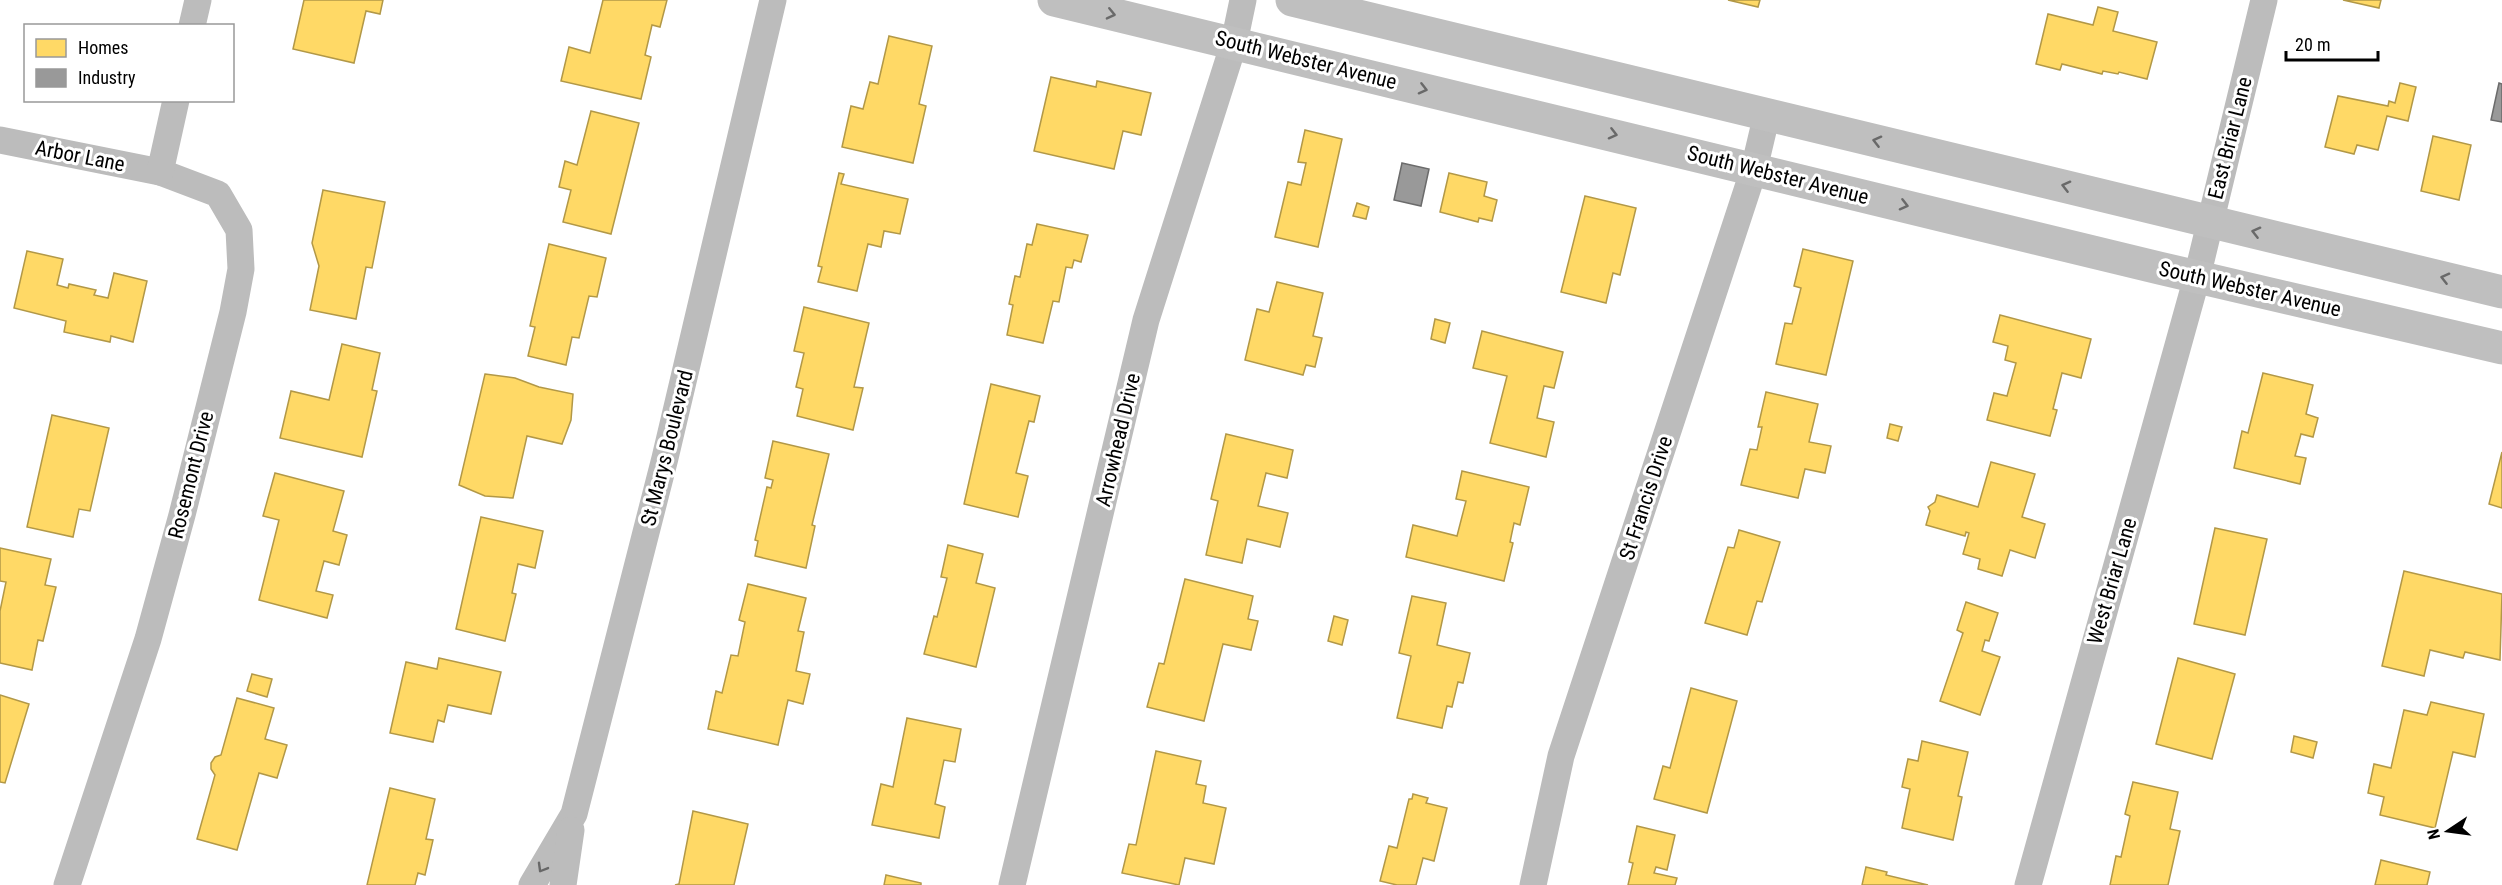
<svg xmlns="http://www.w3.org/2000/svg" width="2502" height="885" font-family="'Roboto Condensed',sans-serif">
<rect width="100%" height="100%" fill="#fff"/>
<g fill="#ffd966" stroke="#b29847" stroke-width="1.5">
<path d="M 304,0 L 383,0 L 380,14 L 366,11 L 354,63 L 293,49 Z"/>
<path d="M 603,0 L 667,0 L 660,27 L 652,25 L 645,55 L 651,57 L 641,99 L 561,81 L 569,47 L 590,53 Z"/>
<path d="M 1728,0 L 1760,0 L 1758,7 Z"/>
<path d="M 2343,0 L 2381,0 L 2379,8 Z"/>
<path d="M 2098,7 L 2118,12 L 2113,31 L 2157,42 L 2147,79 L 2119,72 L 2118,74 L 2103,71 L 2102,74 L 2062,64 L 2060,70 L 2036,64 L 2048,14 L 2093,25 Z"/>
<path d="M 889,36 L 932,46 L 919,104 L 926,106 L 913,163 L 842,147 L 851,106 L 863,109 L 870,82 L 878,84 Z"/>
<path d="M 1051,77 L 1096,87 L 1097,81 L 1151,93 L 1141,135 L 1123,131 L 1114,169 L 1034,151 Z"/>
<path d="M 2400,83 L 2416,87 L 2408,121 L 2387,116 L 2378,150 L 2357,145 L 2354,154 L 2325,147 L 2338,96 L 2388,106 L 2389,101 L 2395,103 Z"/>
<path d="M 591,111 L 639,123 L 611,234 L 563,222 L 571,190 L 559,187 L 565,161 L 577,165 Z"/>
<path d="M 1305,130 L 1342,139 L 1318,247 L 1275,237 L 1288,182 L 1301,185 L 1306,163 L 1298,162 Z"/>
<path d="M 2433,136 L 2471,145 L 2459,200 L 2421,191 Z"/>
<path d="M 839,173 L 844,174 L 841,184 L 908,199 L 900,234 L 884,231 L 881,247 L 868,244 L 857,291 L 818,282 L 822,267 L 818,266 Z"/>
<path d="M 1449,173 L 1487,182 L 1484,196 L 1497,200 L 1492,221 L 1479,218 L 1478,222 L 1440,212 Z"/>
<path d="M 323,190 L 385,202 L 372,268 L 366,267 L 356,319 L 310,310 L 319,266 L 312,243 Z"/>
<path d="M 1585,196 L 1636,208 L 1620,275 L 1613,273 L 1606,303 L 1561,292 Z"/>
<path d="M 1357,203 L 1369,207 L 1366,219 L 1353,216 Z"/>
<path d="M 1037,224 L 1088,235 L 1081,262 L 1074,260 L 1072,268 L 1066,267 L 1059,302 L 1053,301 L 1043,343 L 1007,335 L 1013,305 L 1009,304 L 1015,276 L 1020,277 L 1027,244 L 1032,245 Z"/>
<path d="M 549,244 L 606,258 L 597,297 L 589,296 L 579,338 L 572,337 L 566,365 L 528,356 L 535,327 L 530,326 Z"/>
<path d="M 1803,249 L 1853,261 L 1826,375 L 1776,364 L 1785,323 L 1792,324 L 1801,288 L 1794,286 Z"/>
<path d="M 27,251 L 63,259 L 57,285 L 68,288 L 69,284 L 96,290 L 94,295 L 108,298 L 114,273 L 147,281 L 133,342 L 111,336 L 110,342 L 64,332 L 66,321 L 14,308 Z"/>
<path d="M 1277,282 L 1323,293 L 1313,336 L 1322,338 L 1315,367 L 1306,365 L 1303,375 L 1245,360 L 1257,309 L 1269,312 Z"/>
<path d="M 804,307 L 869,323 L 854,387 L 863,388 L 853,430 L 797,416 L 803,389 L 796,387 L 804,353 L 794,351 Z"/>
<path d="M 2000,315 L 2091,339 L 2081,378 L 2062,373 L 2053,409 L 2057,410 L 2050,436 L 1987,420 L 1994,393 L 2007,396 L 2016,363 L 2005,360 L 2008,346 L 1993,342 Z"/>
<path d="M 1435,319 L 1450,323 L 1445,343 L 1431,339 Z"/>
<path d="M 1482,331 L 1563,352 L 1554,388 L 1544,386 L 1537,418 L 1554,422 L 1546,457 L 1490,443 L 1507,376 L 1473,368 Z"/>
<path d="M 342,344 L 380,353 L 372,390 L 377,391 L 362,457 L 280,438 L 291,391 L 329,400 Z"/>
<path d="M 2263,373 L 2313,385 L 2306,414 L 2318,418 L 2313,437 L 2301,434 L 2295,456 L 2306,458 L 2300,484 L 2234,468 L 2242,431 L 2248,433 Z"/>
<path d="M 485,374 L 515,378 L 539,387 L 573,394 L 571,420 L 562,444 L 527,436 L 513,498 L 485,496 L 459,485 Z"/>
<path d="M 991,384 L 1040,396 L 1034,422 L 1029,421 L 1016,473 L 1028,476 L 1018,517 L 964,504 Z"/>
<path d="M 1766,392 L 1818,404 L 1809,442 L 1831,446 L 1825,473 L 1805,469 L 1798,498 L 1741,485 L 1750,449 L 1757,450 L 1762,427 L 1758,427 Z"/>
<path d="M 52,415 L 109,428 L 90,511 L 79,509 L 73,537 L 27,527 Z"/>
<path d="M 1890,424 L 1902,427 L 1898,441 L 1887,438 Z"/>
<path d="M 1226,434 L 1293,450 L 1287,478 L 1266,473 L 1258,506 L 1288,513 L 1280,547 L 1247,539 L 1242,563 L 1206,555 L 1218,501 L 1211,499 Z"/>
<path d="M 773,441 L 829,454 L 812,525 L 815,526 L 806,568 L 755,556 L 758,541 L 755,540 L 767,487 L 771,488 L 773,480 L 765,478 Z"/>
<path d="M 2502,452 L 2502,508 L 2489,504 Z"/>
<path d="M 1991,462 L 2035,474 L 2022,517 L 2045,524 L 2035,558 L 2010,550 L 2002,576 L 1978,569 L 1980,559 L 1963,554 L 1969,533 L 1966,532 L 1965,536 L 1926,525 L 1930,511 L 1928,507 L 1935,502 L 1937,495 L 1978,507 Z"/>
<path d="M 1462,471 L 1529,487 L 1520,525 L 1514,523 L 1510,542 L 1513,543 L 1504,581 L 1406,557 L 1413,525 L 1457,536 L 1466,501 L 1456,499 Z"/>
<path d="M 275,473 L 344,491 L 333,531 L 347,535 L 339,565 L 324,561 L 316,591 L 333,595 L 327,618 L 259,600 L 279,520 L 263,516 Z"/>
<path d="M 481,517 L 543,531 L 535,568 L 518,564 L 512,593 L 516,594 L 505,641 L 456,629 Z"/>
<path d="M 2215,528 L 2267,539 L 2245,635 L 2194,624 Z"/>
<path d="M 1739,530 L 1780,542 L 1762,602 L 1757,601 L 1747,635 L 1705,623 L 1728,547 L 1734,548 Z"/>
<path d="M 948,545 L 983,554 L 976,583 L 995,588 L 976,667 L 924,654 L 934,616 L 937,617 L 947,578 L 941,577 Z"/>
<path d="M 0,548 L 51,559 L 45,585 L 56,587 L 43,641 L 38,640 L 32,670 L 0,663 L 0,611 L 6,582 L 0,581 Z"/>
<path d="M 2404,571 L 2502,594 L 2500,660 L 2465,652 L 2463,658 L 2430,650 L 2424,676 L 2382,666 Z"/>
<path d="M 1185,579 L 1253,596 L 1248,619 L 1258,621 L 1251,650 L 1223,644 L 1204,721 L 1147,707 L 1159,663 L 1164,664 Z"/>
<path d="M 748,584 L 806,598 L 798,631 L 804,632 L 796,671 L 810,674 L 803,704 L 788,700 L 778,745 L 708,729 L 716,691 L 722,693 L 731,655 L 738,656 L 745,622 L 739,620 Z"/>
<path d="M 1412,596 L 1446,603 L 1437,645 L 1470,653 L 1463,683 L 1458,682 L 1452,707 L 1447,706 L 1442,728 L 1397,718 L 1411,656 L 1399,653 Z"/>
<path d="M 1966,602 L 1998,613 L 1989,641 L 1985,640 L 1982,651 L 2000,657 L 1980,715 L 1940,701 L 1963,633 L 1957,630 Z"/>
<path d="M 1334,616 L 1348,620 L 1342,645 L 1328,641 Z"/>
<path d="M 439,658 L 501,672 L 491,714 L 448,705 L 444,722 L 438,720 L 433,742 L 390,733 L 406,662 L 437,669 Z"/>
<path d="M 2178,658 L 2235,674 L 2212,759 L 2156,744 Z"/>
<path d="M 252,674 L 272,679 L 267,697 L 247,691 Z"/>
<path d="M 1691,688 L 1737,701 L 1707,813 L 1654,799 L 1663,766 L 1670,768 Z"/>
<path d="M 0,695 L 29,704 L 5,783 L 0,782 Z"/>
<path d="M 237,698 L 274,708 L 265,739 L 287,745 L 277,778 L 259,773 L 237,850 L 197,839 L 215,775 L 211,769 L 211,763 L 215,757 L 221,755 Z"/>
<path d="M 2431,702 L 2484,714 L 2475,757 L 2453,752 L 2435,828 L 2380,815 L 2384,797 L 2368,793 L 2374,764 L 2391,768 L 2404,710 L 2427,715 Z"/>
<path d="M 907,718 L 961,729 L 955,762 L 944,760 L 935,804 L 945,807 L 939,838 L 872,825 L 881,784 L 893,787 Z"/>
<path d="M 2294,736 L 2317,742 L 2313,758 L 2291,752 Z"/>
<path d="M 1922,741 L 1968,752 L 1958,796 L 1962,797 L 1953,840 L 1902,828 L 1910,789 L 1902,787 L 1908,759 L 1918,761 Z"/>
<path d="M 1156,751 L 1201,761 L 1196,784 L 1206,786 L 1203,803 L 1226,808 L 1214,864 L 1185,858 L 1179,885 L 1122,873 L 1129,844 L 1136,845 Z"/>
<path d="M 2133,782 L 2178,792 L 2170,829 L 2180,831 L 2168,885 L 2110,885 L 2116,856 L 2121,857 L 2130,816 L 2125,814 Z"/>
<path d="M 390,788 L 435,799 L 426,839 L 433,840 L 425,875 L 418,873 L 415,885 L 367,885 Z"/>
<path d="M 1413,794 L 1428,798 L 1426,803 L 1447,808 L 1434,861 L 1423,858 L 1416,885 L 1397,885 L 1380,881 L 1389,846 L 1397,848 L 1409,799 L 1412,799 Z"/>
<path d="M 693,811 L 748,824 L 734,885 L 675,885 L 679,884 Z"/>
<path d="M 1637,826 L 1675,835 L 1667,870 L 1656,867 L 1654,873 L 1677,878 L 1675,885 L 1628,885 L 1633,863 L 1629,862 Z"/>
<path d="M 2381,860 L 2430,872 L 2427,885 L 2375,885 Z"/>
<path d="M 1866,867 L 1887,872 L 1886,875 L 1928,885 L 1862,885 Z"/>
<path d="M 886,875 L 921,883 L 921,885 L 884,885 Z"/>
</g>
<g fill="#999" stroke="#6b6b6b" stroke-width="1.5">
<path d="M 2499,83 L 2502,84 L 2502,122 L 2491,120 Z"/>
<path d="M 1402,163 L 1429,169 L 1421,206 L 1394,200 Z"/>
</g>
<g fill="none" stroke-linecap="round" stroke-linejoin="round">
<g stroke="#bcbcbc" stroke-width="27">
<path d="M 192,26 L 198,0"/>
<path d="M 0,140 L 160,172 L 218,194 L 239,230 L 241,269 L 233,312 L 182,515 L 148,639 L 67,885"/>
<path d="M 160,172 L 176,100"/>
<path d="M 532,885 L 574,814 L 665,458 L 773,0"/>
<path d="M 563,885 L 571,830"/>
<path d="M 1012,885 L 1146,320 L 1234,43 L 1243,0"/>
<path d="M 1533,885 L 1561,756 L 1754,169 L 1767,114"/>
<path d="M 2028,885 L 2197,277 L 2264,0"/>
</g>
<g stroke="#bfbfbf" stroke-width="33">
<path d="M 1054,0 L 2159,268 L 2502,348"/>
<path d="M 1292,0 L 2502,292"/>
</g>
</g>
<defs><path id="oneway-chevron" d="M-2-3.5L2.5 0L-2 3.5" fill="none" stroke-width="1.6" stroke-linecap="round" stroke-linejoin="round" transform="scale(1.5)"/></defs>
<g stroke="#696969">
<use href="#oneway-chevron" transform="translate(1111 14) rotate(13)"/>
<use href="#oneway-chevron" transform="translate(1423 89) rotate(14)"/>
<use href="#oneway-chevron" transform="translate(1613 134) rotate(14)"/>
<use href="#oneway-chevron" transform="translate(1877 141) rotate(-166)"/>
<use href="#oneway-chevron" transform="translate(2066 186) rotate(-166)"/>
<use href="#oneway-chevron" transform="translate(1904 205) rotate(14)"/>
<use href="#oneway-chevron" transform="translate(2256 232) rotate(-166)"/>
<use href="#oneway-chevron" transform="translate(2445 278) rotate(-166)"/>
</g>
<use stroke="#676767" href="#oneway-chevron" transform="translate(542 868) rotate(120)"/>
<g text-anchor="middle" stroke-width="6" stroke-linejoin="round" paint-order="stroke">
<g font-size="21" fill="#000" stroke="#fff">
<text transform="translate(1306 60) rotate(14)" y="7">South Webster Avenue</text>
<text transform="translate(2230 138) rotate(-76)" y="7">East Briar Lane</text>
<text transform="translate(80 156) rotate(11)" y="7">Arbor Lane</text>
<text transform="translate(1778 175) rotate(14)" y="7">South Webster Avenue</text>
<text transform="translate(2250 289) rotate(13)" y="7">South Webster Avenue</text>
<text transform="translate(1118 440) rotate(-77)" y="7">Arrowhead Drive</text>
<text transform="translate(667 448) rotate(-76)" y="7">St Marys Boulevard</text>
<text transform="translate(191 475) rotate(-76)" y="7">Rosemont Drive</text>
<text transform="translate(1646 498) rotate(-72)" y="7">St Francis Drive</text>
<text transform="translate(2112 581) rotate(-74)" y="7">West Briar Lane</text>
</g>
</g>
<rect x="24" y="24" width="210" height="78" fill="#ffffff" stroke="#999999" stroke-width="1.5"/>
<rect x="36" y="39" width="30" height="18" fill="#ffd966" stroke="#999999" stroke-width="1.5"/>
<text x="78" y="54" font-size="18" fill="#000000">Homes</text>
<rect x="36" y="69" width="30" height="18" fill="#999999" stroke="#999999" stroke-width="1.5"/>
<text x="78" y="84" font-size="18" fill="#000000">Industry</text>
<g transform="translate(2448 831) rotate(257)" stroke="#ffffff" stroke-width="4.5" paint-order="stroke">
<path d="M0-4.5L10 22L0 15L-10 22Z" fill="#000000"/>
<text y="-9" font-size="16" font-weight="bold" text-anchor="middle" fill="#000000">N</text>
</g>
<path d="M2286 51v9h92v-9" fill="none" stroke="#000000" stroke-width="3"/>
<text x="2295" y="51" font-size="18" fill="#000000" stroke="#ffffff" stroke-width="4.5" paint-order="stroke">20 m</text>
</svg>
